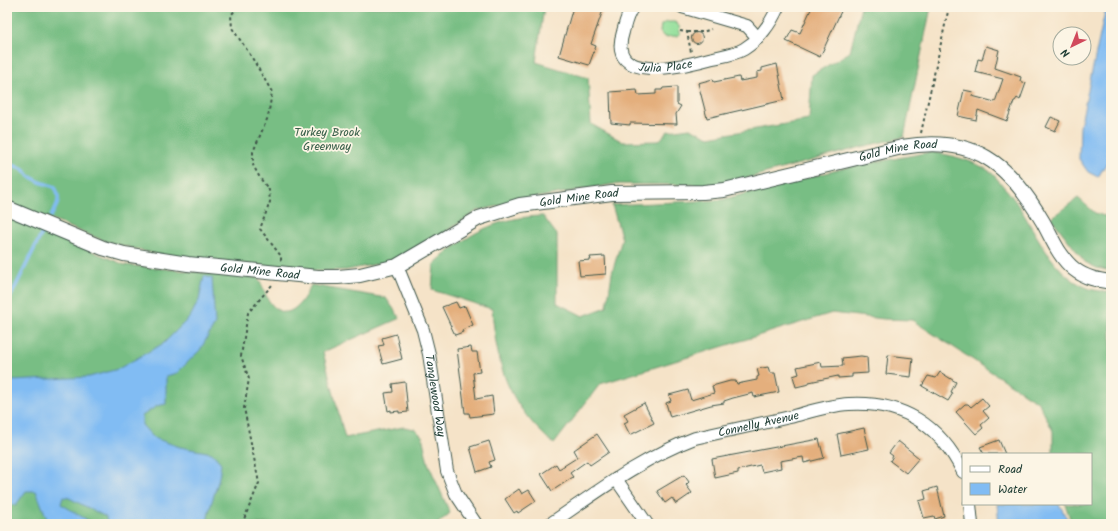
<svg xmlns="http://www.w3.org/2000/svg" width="1118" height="531" font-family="Kalam,sans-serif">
<rect width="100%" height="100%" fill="#fcf5e5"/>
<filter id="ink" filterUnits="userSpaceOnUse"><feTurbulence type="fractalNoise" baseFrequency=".025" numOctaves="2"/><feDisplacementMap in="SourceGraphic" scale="8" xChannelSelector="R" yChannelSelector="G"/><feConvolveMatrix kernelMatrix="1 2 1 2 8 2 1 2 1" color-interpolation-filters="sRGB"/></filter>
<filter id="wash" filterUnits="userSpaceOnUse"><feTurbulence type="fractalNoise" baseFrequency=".012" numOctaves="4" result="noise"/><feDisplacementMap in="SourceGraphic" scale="16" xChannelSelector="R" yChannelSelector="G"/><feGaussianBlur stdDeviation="0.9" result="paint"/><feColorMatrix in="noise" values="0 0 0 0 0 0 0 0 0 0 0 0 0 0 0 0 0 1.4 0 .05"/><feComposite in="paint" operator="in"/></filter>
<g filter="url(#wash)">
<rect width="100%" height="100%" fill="#f5e3c8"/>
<path fill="#95e09c" stroke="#5a8e68" d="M 667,22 L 675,22 L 679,26 L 680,33 L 677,36 L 664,37 L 660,32 L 661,25 Z"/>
<g fill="#78be84" stroke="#4c7e5c">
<path d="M 7,7 L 544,7 L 536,62 L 588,78 L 591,124 L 623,142 L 659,141 L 668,131 L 690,128 L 709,137 L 809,120 L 812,75 L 850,52 L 861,7 L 931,7 L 904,137 L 865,146 L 722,185 L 614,184 L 527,199 L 477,211 L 416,251 L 396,260 L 347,270 L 320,271 L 167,257 L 105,241 L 7,202 Z"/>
<path d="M 931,152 C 950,155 968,159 986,169 C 992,172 998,180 1003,186 C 1033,217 1045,273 1090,289 C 1096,291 1104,291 1111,292 L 1111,524 L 1072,524 L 1065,504 L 1091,504 L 1091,454 L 1053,454 L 1053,431 L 1039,403 L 912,320 L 884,319 L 832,313 L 600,384 L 554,444 C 508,404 497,369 492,309 L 432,290 L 434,264 C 467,234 497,217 543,216 L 557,235 L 557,303 L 583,316 L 607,307 L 612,273 L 622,239 L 612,205 L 721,200 L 849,167 Z"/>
<path d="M 1078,198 L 1095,213 L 1104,216 L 1111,212 L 1111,271 L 1097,268 L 1085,262 L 1051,218 Z"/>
<path d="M 7,216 L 125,265 L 258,278 C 264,287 265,298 273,306 C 290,324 305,298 311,285 L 386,298 L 400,318 L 323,352 L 345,438 L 404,427 L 415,429 L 422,436 L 428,463 L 450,513 L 437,524 L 7,524 Z"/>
</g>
<g fill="#81bcf3" stroke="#507c94">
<path d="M 1106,7 L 1111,7 L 1111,156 L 1098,177 L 1088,172 L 1079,159 L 1080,127 Z"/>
<path d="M 204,276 L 212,278 L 215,324 L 200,350 L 177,373 L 166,376 L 166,404 L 157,406 L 142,416 L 142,425 L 154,438 L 180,447 L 212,453 L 221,463 C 220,485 209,503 207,524 L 107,524 L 106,517 L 69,498 L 63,497 L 61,504 L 94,524 L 49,524 L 36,491 L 26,491 L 16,505 L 7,504 L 7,384 L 11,381 L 89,377 L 118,369 L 164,343 L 190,317 L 199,300 Z"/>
<path d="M 997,504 L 1059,504 L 1070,524 L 999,524 Z"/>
</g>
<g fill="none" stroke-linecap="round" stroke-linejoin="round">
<g stroke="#81bcf3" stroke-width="3.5">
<path d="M 7,162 L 8,164 L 22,168 L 29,176 L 40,182 L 55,187 C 61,200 58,204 51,216"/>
<path d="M 7,304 L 42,233"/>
</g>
</g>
<g id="blocks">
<g fill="#e4af7d">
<path d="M 573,7 L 604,7 L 591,44 L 596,46 L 589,65 L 559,56 Z"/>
<path d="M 812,7 L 843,7 L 820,57 L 786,41 L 792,30 L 800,33 Z"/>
<circle cx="697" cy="38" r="5.5"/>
<path d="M 986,46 L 999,50 L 995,68 L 1021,77 L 1020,81 L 1026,83 L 1020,100 L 1017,98 L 1015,101 L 1014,101 L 1007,121 L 978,110 L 976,120 L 958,116 L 964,90 L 973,92 L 972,96 L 995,102 L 1003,79 L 975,72 L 978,59 L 982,60 Z"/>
<path d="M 777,64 L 784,100 L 707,118 L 698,83 L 713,79 L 714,82 L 739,77 L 740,81 L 757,78 L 757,72 L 762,71 L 762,68 Z"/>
<path d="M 677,87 L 677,104 L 681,106 L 676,114 L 677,124 L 630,123 L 630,125 L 611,123 L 610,92 L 637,90 L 638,95 L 656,94 L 656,90 L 662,90 L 663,88 Z"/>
<path d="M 1051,117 L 1060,121 L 1055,131 L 1046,127 Z"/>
<path d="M 605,256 L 606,274 L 580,276 L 578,261 L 591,260 L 590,257 Z"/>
<path d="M 456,302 L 459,308 L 465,306 L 473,325 L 462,330 L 463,332 L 455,335 L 442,307 Z"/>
<path d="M 396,334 L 402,359 L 383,364 L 378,346 L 384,345 L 382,338 Z"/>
<path d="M 471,347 L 472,352 L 477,352 L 480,372 L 473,373 L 476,399 L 492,396 L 494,414 L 470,417 L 469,413 L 465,413 L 457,349 Z"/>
<path d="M 888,355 L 913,358 L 911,377 L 886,374 Z"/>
<path d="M 861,356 L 867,357 L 868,373 L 852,374 L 852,377 L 838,378 L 838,376 L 809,382 L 809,384 L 796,387 L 793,376 L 799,374 L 797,367 L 821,362 L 822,367 L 843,366 L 842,358 Z"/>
<path d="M 768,367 L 770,373 L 775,373 L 779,392 L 754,397 L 753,393 L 733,398 L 724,401 L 724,403 L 711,405 L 670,417 L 666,403 L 671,401 L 669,395 L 688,390 L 691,400 L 714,393 L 712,386 L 730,381 L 736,381 L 737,384 L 757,380 L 757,377 L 759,376 L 757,369 Z"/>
<path d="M 940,372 L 956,382 L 951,392 L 953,393 L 948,401 L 922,386 L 928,376 L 936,378 Z"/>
<path d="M 405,382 L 408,412 L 399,413 L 399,411 L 391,412 L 391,410 L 388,411 L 385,393 L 393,392 L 392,384 Z"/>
<path d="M 982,398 L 989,406 L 983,411 L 989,418 L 981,425 L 983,428 L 976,434 L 956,412 L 965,404 L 968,404 L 971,407 Z"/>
<path d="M 644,403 L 654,423 L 630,435 L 624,423 L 628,421 L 624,414 Z"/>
<path d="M 864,428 L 869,449 L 841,455 L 837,434 Z"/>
<path d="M 597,434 L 609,452 L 590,465 L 587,461 L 570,473 L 573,477 L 552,491 L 541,474 L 556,464 L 559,469 L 578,457 L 574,450 Z"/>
<path d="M 819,439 L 824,458 L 804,463 L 803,457 L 780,461 L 781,468 L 762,472 L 760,465 L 738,470 L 738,473 L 715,478 L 712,459 Z"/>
<path d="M 999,440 L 1005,454 L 984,454 L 980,447 Z"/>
<path d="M 489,441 L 495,460 L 489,462 L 491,467 L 477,472 L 470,447 Z"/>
<path d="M 898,441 L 919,458 L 906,473 L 890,461 L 893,456 L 889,453 Z"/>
<path d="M 684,475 L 689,482 L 686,485 L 692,493 L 676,504 L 672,498 L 665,503 L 657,491 Z"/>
<path d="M 937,487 L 944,516 L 935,519 L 934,516 L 924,518 L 919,501 L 926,499 L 924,491 Z"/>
<path d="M 519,489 L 522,494 L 529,490 L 536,501 L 518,513 L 517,511 L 514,513 L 505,499 Z"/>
</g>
</g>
</g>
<g filter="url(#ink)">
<use href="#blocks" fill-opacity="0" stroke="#3f564a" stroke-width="1"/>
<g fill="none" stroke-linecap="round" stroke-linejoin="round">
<g stroke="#3f564a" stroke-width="14">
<g id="minor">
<path id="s1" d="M 633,7 C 627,14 625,24 623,32 C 606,85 683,66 709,59 C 720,56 734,55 744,49 C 759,40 771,23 778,7"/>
<path d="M 682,7 L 747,26 L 758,38"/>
<path id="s2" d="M 397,266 L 423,330 L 429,354 L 447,471 L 456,494 L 476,524"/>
<path d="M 616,479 L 647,524"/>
<path d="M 970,504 L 972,524"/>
<path id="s3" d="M 550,524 C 597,492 642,458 695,438 C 727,431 758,424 790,417 C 809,412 829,405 849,404 C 902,401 940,425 963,472"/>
</g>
</g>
<g stroke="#3f564a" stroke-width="16">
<g id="tertiary">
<path id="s4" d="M 7,208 L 103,248 L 124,254 L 188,264 L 318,277 L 338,277 L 360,275 L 397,266 L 479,218 L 520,205 L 612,193 L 703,192 L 724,190 L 902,147 C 974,135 1008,162 1043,222 C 1052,238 1059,257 1074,269 C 1085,278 1098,280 1111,282"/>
</g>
</g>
<g stroke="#3f564a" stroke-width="2" stroke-dasharray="3 3" stroke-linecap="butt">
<path d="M 238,7 L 231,15 L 232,28 L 251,56 L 272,92 L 268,117 L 253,152 L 253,165 L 260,178 L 269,190 L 270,202 L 260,229 L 281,256 L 281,261"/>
<path d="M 680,31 L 687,32 L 691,52"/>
<path d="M 687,32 L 703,32 L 711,29"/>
<path d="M 921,133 L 949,7"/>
<path d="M 242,524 L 259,483 L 244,408 L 249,379 L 241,356 L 248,313 L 272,285"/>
</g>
<use href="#minor" stroke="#fff" stroke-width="12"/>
<use href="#tertiary" stroke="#fff" stroke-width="14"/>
</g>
</g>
<g text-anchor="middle" stroke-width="3.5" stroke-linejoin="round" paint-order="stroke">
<g font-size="12" fill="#1f3d34" stroke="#fcf5e5">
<text dy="4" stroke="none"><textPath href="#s1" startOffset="98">Julia Place</textPath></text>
<text dy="4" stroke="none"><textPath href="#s4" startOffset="923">Gold Mine Road</textPath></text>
<text dy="4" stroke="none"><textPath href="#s4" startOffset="599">Gold Mine Road</textPath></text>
<text dy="4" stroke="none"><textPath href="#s4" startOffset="263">Gold Mine Road</textPath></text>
<text dy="4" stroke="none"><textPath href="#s2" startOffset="136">Tanglewood Way</textPath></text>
<text dy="4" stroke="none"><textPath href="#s3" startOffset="234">Connelly Avenue</textPath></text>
</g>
<g font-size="12" fill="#375e49" stroke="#fcf5e5">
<text x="327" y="136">Turkey Brook<tspan x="327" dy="14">Greenway</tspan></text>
</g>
</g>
<rect width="1118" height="531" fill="none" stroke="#fcf5e5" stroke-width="24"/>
<rect x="962" y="453" width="130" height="52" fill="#fcf5e5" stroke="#a4ab9e"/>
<rect x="970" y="466" width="20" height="6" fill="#ffffff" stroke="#a4ab9e"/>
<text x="998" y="473" font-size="12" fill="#1f3d34">Road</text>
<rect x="970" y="483" width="20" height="12" fill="#81bcf3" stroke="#a4ab9e"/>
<text x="998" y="493" font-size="12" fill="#1f3d34">Water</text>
<g transform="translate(1072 46) rotate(223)"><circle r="19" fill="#fcf5e5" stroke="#a4ab9e"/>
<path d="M0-3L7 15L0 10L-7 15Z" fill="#d1495b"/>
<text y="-6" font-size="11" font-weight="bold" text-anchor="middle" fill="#1f3d34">N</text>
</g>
</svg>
